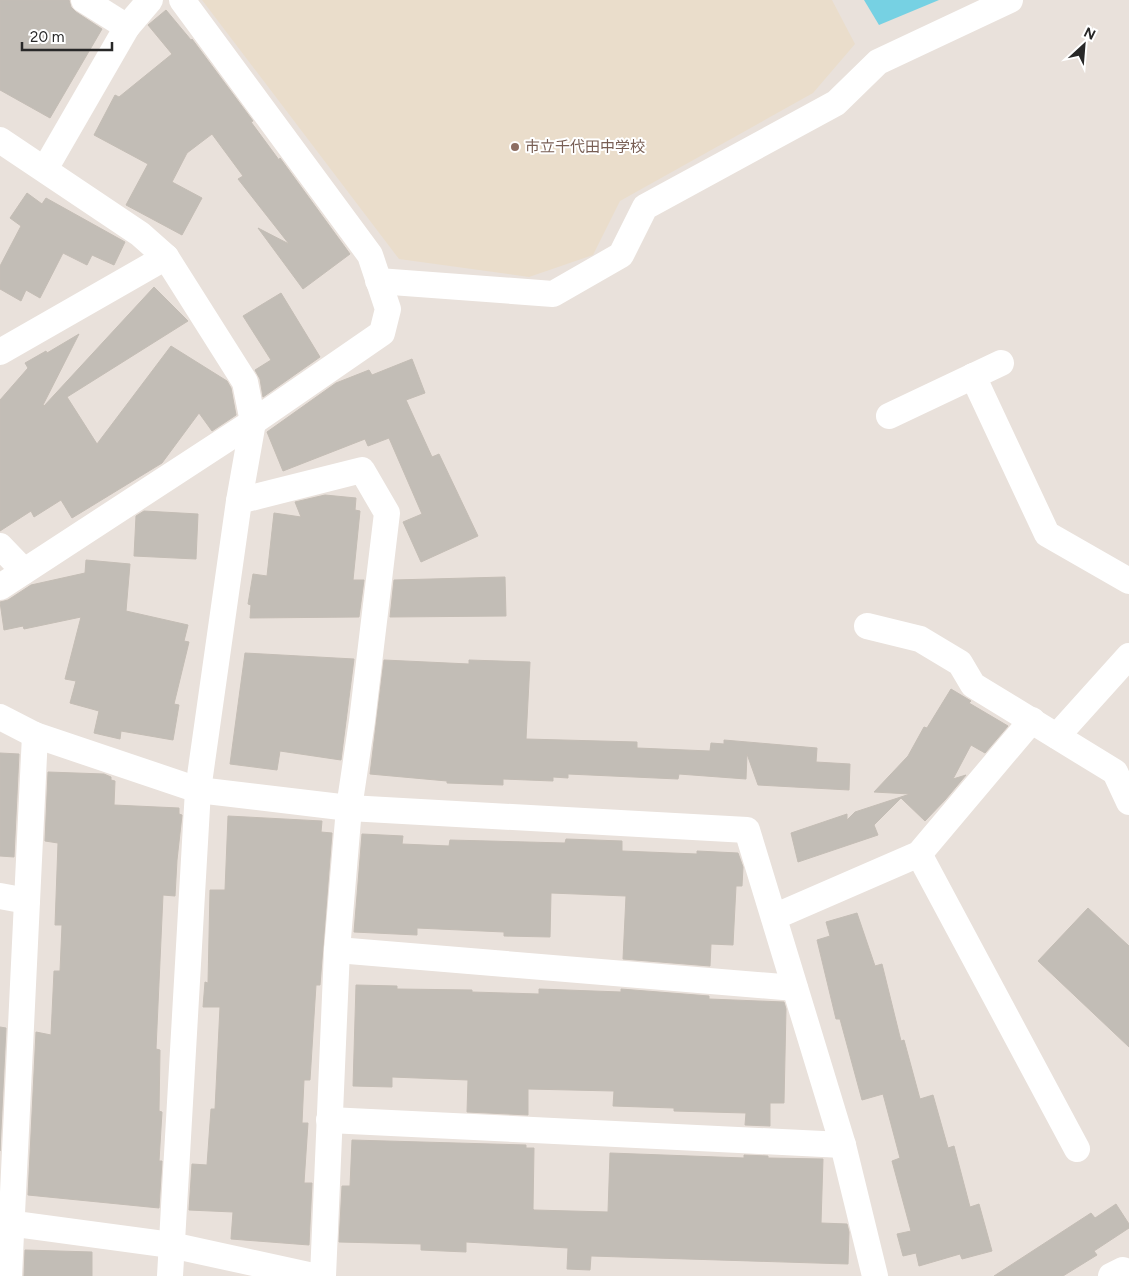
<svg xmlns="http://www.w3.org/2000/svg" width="1129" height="1276" font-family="Figtree,'Noto Sans JP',sans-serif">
<rect width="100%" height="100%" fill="#e9e1db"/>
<path fill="#eaddcb" d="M 202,0 L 832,0 L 855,44 L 813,93 L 620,201 L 593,255 L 529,277 L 399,259 Z"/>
<path fill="#76d1e3" d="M 864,0 L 939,0 L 879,25 Z"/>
<g fill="#c2bdb6" stroke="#c4bdb5">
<path d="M 0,0 L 69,0 L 71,7 L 76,12 L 102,29 L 50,118 L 0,90 Z"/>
<path d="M 166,10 L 191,40 L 192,39 L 253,121 L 251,122 L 279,160 L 280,158 L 350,254 L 303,289 L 258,228 L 289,244 L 238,179 L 243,176 L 212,134 L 187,153 L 172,182 L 202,198 L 182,235 L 126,205 L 148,164 L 94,135 L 115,95 L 119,97 L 172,54 L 148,25 Z"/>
<path d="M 27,193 L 42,204 L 46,198 L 125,242 L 114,265 L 92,255 L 87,265 L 63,253 L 40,298 L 26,290 L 21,301 L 0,289 L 0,266 L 21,226 L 10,218 Z"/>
<path d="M 154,287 L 188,321 L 67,397 L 97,444 L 171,346 L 227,381 L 231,388 L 236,415 L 212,431 L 199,413 L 162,463 L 72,518 L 61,500 L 34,517 L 31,511 L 0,531 L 0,400 L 28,368 L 25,363 L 46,351 L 47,353 L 79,334 L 43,405 L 44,406 Z"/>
<path d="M 281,293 L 320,357 L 263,397 L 260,379 L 255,370 L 271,360 L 243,316 Z"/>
<path d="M 412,359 L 425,393 L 406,400 L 432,457 L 439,454 L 478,536 L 421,562 L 403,522 L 422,514 L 389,438 L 368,446 L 365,439 L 283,471 L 267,432 L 336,383 L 369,370 L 372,375 Z"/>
<path d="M 325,495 L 356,498 L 355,510 L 360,511 L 353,580 L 364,580 L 359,617 L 250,618 L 251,605 L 248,604 L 253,574 L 267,576 L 274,513 L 301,517 L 295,502 Z"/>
<path d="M 144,511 L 198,514 L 196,559 L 134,556 L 136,516 Z"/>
<path d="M 86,560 L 130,564 L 126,611 L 188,625 L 184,641 L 189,642 L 174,704 L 179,705 L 173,740 L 121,731 L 120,739 L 94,733 L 99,711 L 70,703 L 76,681 L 65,679 L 81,617 L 24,629 L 23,626 L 4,630 L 0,602 L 8,600 L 31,585 L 85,573 Z"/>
<path d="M 505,577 L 506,616 L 390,617 L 394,580 Z"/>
<path d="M 245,653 L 354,659 L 341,760 L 280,751 L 277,770 L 230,764 Z"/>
<path d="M 384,660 L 469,664 L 469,660 L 530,662 L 526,739 L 637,742 L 637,748 L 710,751 L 711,743 L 724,744 L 724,740 L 817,748 L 816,762 L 850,764 L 849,790 L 758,785 L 747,754 L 746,779 L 679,774 L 678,779 L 568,774 L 568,778 L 553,777 L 553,781 L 503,779 L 503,785 L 447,783 L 447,781 L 370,774 Z"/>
<path d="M 951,689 L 971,701 L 969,703 L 1008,726 L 985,753 L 971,745 L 953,779 L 966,775 L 945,800 L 925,821 L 901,798 L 874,825 L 878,835 L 798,862 L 791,833 L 847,814 L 847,820 L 855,812 L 910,794 L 874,792 L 908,756 L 924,727 L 927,728 Z"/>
<path d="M 0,753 L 19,754 L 14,857 L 0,856 Z"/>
<path d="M 48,772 L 104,774 L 111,777 L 111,780 L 115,781 L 114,805 L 179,808 L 179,814 L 182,815 L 177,860 L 175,896 L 163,895 L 156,1049 L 160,1050 L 159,1111 L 162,1112 L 159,1161 L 162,1161 L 159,1208 L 28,1195 L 36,1032 L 51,1035 L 54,971 L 60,971 L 62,925 L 55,925 L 58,843 L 45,841 Z"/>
<path d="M 228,816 L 322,821 L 321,832 L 332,833 L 320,985 L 316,985 L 310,1080 L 304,1080 L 302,1123 L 308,1123 L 304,1183 L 312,1183 L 309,1245 L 231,1239 L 233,1212 L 189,1210 L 192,1164 L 207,1165 L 211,1109 L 215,1109 L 220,1007 L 203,1007 L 205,982 L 208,983 L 210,890 L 225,890 Z"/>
<path d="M 362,834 L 403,836 L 402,844 L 449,846 L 450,840 L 565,843 L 566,839 L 622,841 L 622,851 L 697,854 L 697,851 L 738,853 L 743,867 L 742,886 L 736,886 L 733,945 L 711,944 L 710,966 L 623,959 L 626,896 L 551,893 L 550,937 L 504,936 L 504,932 L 417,928 L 417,935 L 354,932 Z"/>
<path d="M 1088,908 L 1129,946 L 1129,1047 L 1038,961 Z"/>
<path d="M 857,913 L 875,966 L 882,964 L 901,1041 L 904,1040 L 920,1099 L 933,1095 L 948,1148 L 954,1146 L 970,1207 L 979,1204 L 992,1251 L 962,1259 L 960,1254 L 919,1266 L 916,1253 L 903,1256 L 897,1234 L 911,1231 L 892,1161 L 900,1158 L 883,1094 L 862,1100 L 840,1019 L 836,1019 L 817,940 L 830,936 L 826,922 Z"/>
<path d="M 356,985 L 397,986 L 397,989 L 472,990 L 472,992 L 539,994 L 539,989 L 621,992 L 621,989 L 709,996 L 709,999 L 784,1002 L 786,1009 L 784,1103 L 770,1103 L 770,1126 L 745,1125 L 746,1113 L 674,1111 L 674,1108 L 613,1106 L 614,1091 L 528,1089 L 528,1115 L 467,1112 L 468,1080 L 392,1077 L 392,1087 L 353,1086 Z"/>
<path d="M 0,1027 L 6,1028 L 0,1151 Z"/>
<path d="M 352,1140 L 526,1145 L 526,1148 L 534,1148 L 533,1209 L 534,1210 L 608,1212 L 610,1153 L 744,1158 L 744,1155 L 768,1156 L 768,1158 L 823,1159 L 821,1223 L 847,1224 L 849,1232 L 848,1264 L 591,1256 L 590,1270 L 567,1269 L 568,1248 L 466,1242 L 466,1252 L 421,1250 L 421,1244 L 339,1242 L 342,1186 L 350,1186 Z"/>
<path d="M 1116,1204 L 1129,1224 L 1129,1228 L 1094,1251 L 1097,1255 L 1063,1276 L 994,1276 L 1091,1213 L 1095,1218 Z"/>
<path d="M 25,1250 L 92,1252 L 92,1276 L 24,1276 Z"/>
</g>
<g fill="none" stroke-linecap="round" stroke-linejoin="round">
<g stroke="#fff" stroke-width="26">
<path d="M 84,0 L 127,27"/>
<path d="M 0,140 L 140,234 L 166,257 L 245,382 L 253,422 L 239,501 L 198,790 L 170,1276"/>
<path d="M 45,169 L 127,27 L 150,0"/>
<path d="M 378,281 L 553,294 L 621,255 L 645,207 L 836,103 L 878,62 L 1010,0"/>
<path d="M 0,352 L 166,257"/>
<path d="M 973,376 L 1047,534 L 1129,581"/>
<path d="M 889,416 L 1001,363"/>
<path d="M 239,501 L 362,470 L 387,513 L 362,721 L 349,808 L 337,950 L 323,1276"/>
<path d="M 0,546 L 24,571"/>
<path d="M 0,587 L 253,422 L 382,333 L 388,309 L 370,255 L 182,0"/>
<path d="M 867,626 L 920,639 L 960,663 L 973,685 L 1115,772 L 1129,802"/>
<path d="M 0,717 L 35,735 L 198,790 L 349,808 L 747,830 L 843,1145 L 875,1276"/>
<path d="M 1057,736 L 1129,656"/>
<path d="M 919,854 L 1077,1149"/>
<path d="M 0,896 L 27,901"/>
<path d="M 774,917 L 919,854 L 1032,720"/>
<path d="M 337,950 L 795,988"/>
<path d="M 329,1120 L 843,1145"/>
<path d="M 0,1222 L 171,1245 L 313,1276"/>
<path d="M 9,1276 L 35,735"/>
<path d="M 1111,1276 L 1123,1270"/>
</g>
</g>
<circle fill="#8d6e63" stroke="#fff" stroke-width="2" cx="515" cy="147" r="5"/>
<g text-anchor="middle" stroke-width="4" stroke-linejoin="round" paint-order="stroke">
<g font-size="15" fill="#785e54" stroke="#fff" text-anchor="start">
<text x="525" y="152">市立千代田中学校</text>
</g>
</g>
<g transform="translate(1084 45) rotate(26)" stroke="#ffffff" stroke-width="4" paint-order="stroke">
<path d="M0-4L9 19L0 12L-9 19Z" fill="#282828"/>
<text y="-8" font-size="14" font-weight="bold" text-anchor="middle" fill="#282828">N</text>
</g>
<path d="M22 42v8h90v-8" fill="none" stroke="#282828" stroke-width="2.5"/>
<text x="30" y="42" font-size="15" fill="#282828" stroke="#ffffff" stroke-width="4" paint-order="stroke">20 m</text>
</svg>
